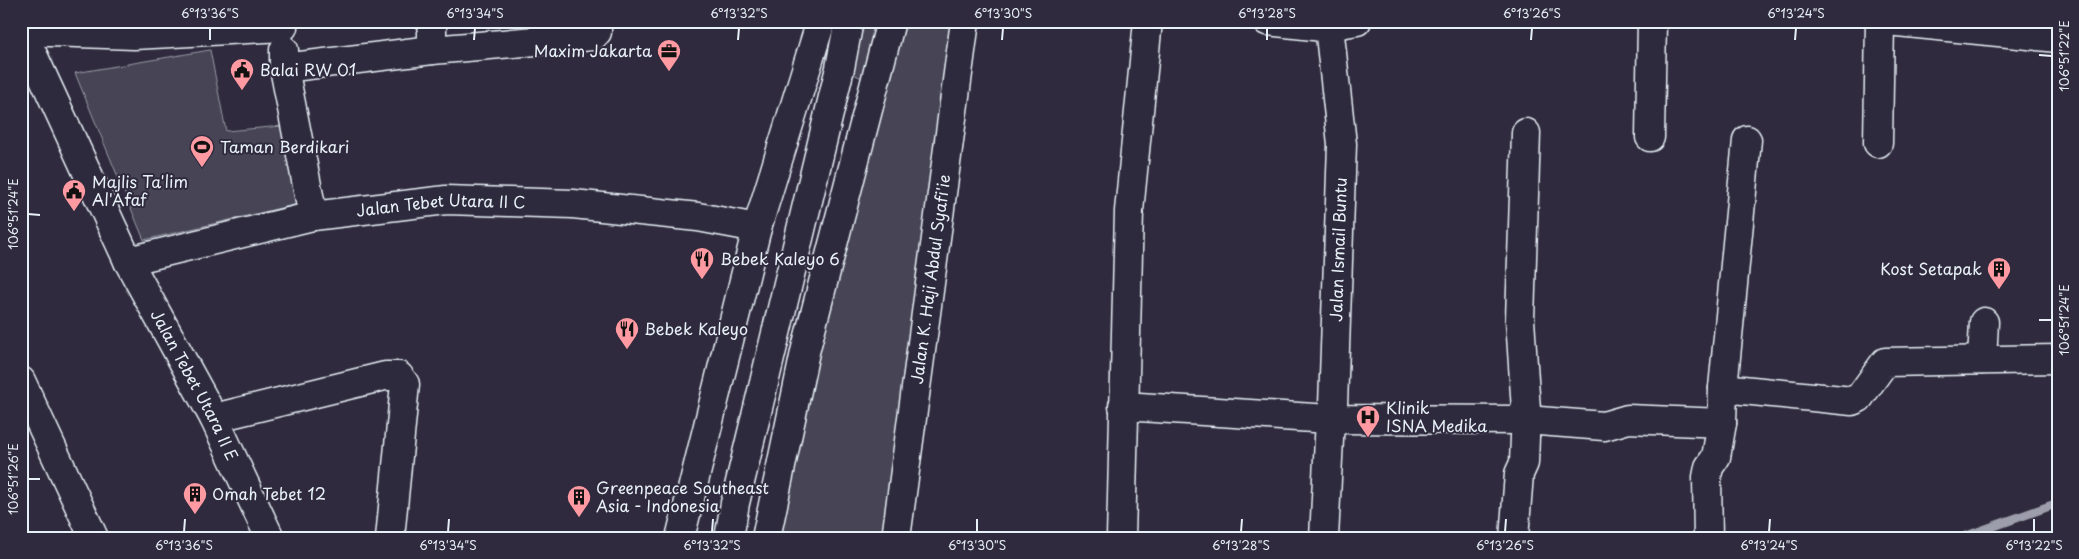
<svg xmlns="http://www.w3.org/2000/svg" width="2079" height="559" font-family="'Playpen Sans',sans-serif">
<rect width="100%" height="100%" fill="#2f2a3d"/>
<filter id="ink" filterUnits="userSpaceOnUse"><feTurbulence type="fractalNoise" baseFrequency=".02" numOctaves="2"/><feDisplacementMap in="SourceGraphic" scale="10" xChannelSelector="R" yChannelSelector="G"/><feConvolveMatrix kernelMatrix="1 2 1 2 8 2 1 2 1" color-interpolation-filters="sRGB"/></filter>
<g filter="url(#ink)">
<g fill="#464455" stroke="#979aa6">
<path d="M 849,21 L 965,21 L 896,538 L 766,538 L 873,83 L 840,68 Z"/>
<path d="M 210,50 L 226,131 L 282,126 L 298,204 L 144,240 L 75,73 Z"/>
</g>
<g fill="none" stroke-linecap="round" stroke-linejoin="round">
<path stroke="#9c9fab" stroke-width="9" d="M 1961,538 L 2058,503"/>
<g stroke="#e8f1f8" stroke-width="31">
<g id="minor">
<path d="M 432,21 L 432,50"/>
<path d="M 1267,21 L 1323,27 L 1357,21"/>
<path d="M 1887,21 L 2058,38"/>
<path d="M 21,31 L 134,35 L 283,27"/>
<path id="s1" d="M 22,31 L 128,261 L 214,418 L 270,538"/>
<path d="M 284,50 L 284,68 L 313,216"/>
<path d="M 284,68 L 432,50 L 593,36 L 597,32 L 597,21"/>
<path d="M 1650,137 L 1652,21"/>
<path d="M 1878,143 L 1880,21"/>
<path id="s2" d="M 128,261 L 313,216 L 446,200 L 573,204 L 698,217 L 757,228"/>
<path d="M 1982,360 L 1984,322"/>
<path d="M 21,381 L 94,538"/>
<path d="M 1723,388 L 1852,401 L 1859,398 L 1885,362 L 2058,359"/>
<path d="M 1123,406 L 1330,419 L 1526,420 L 1604,426 L 1628,419 L 1722,423"/>
<path d="M 214,418 L 385,376 L 399,376 L 405,384 L 390,538"/>
<path d="M 1121,538 L 1129,211 L 1148,21"/>
<path id="s3" d="M 1324,538 L 1330,419 L 1333,406 L 1342,144 L 1329,26"/>
<path d="M 1514,538 L 1519,474 L 1524,463 L 1526,410 L 1520,320 L 1526,133"/>
<path d="M 1708,538 L 1707,477 L 1709,467 L 1716,457 L 1722,423 L 1723,388 L 1747,140"/>
</g>
</g>
<g stroke="#e8f1f8" stroke-width="31">
<g id="primary">
<path d="M 680,538 L 757,228 L 821,21"/>
<path d="M 729,538 L 735,503 L 840,68 L 849,21"/>
<path d="M 766,538 L 805,352 L 891,21"/>
<path id="s4" d="M 896,538 L 965,21"/>
</g>
</g>
<use href="#minor" stroke="#2f2a3d" stroke-width="28"/>
<use href="#primary" stroke="#2f2a3d" stroke-width="28"/>
</g>
</g>
<path fill="none" stroke="#e8f1f8" stroke-width="2" d="M 210,40 L 210,28M 474,40 L 475,28M 738,40 L 739,28M 1002,40 L 1003,28M 1267,40 L 1267,28M 1531,40 L 1532,28M 1795,40 L 1796,28M 2039,55 L 2052,56M 28,214 L 40,215M 2039,320 L 2052,320M 28,479 L 40,479M 184,532 L 185,519M 448,532 L 449,519M 712,532 L 713,519M 977,532 L 977,519M 1241,532 L 1242,519M 1505,532 L 1506,519M 1769,532 L 1770,519M 2034,532 L 2034,519"/>
<defs>
<g id="office-pin" transform="scale(1.25)"><path d="M0 17L-7.5 6A9.5 9.5 0 1 1 7.5 6Z" fill="#ff9aa2" stroke="#2f2a3d"/><path d="M-6-3h4V-5.5h4V-3h4V5H-6ZM-1-4.5V-3h2v-1.5ZM-6 0V1H6V0Z" fill="#111"/></g>
<g id="civic-pin" transform="scale(1.25)"><path d="M0 17L-7.5 6A9.5 9.5 0 1 1 7.5 6Z" fill="#ff9aa2" stroke="#2f2a3d"/><path d="M-.6-6.5H3V-4.5H.6V-3L4-1V1h2V6H-6V1h2V-1L-.6-3ZM-1.2 2.5V6h2.4V2.5Z" fill="#111"/></g>
<g id="stadium-pin" transform="scale(1.25)"><path d="M0 17L-7.5 6A9.5 9.5 0 1 1 7.5 6Z" fill="#ff9aa2" stroke="#2f2a3d"/><path d="M0-5a6.5 5 0 1 0 0 10a6.5 5 0 1 0 0-10ZM-3.5-1.8h7v3.6h-7Z" fill="#111"/></g>
<g id="restaurant-pin" transform="scale(1.25)"><path d="M0 17L-7.5 6A9.5 9.5 0 1 1 7.5 6Z" fill="#ff9aa2" stroke="#2f2a3d"/><path d="M-5-6h1v4h1v-4h1v4h1v-4h1v5L-1.5 .5V6h-2V.5L-5-1ZM5-6V6H3V1.5H1.5Q1.5-4 5-6Z" fill="#111"/></g>
<g id="building-pin" transform="scale(1.25)"><path d="M0 17L-7.5 6A9.5 9.5 0 1 1 7.5 6Z" fill="#ff9aa2" stroke="#2f2a3d"/><path d="M-4-6H4V6H1V3H-1V6H-4ZM-2.5-4.3h1.7v1.8h-1.7ZM.8-4.3h1.7v1.8H.8ZM-2.5-1h1.7V.8h-1.7ZM.8-1h1.7V.8H.8Z" fill="#111"/></g>
<g id="hospital-pin" transform="scale(1.25)"><path d="M0 17L-7.5 6A9.5 9.5 0 1 1 7.5 6Z" fill="#ff9aa2" stroke="#2f2a3d"/><path d="M-5-5h3v3.5h4V-5h3V5h-3V1.5h-4V5h-3Z" fill="#111"/></g>
</defs>
<g fill-rule="evenodd">
<use href="#office-pin" x="669" y="51"/>
<use href="#civic-pin" x="242" y="70"/>
<use href="#stadium-pin" x="202" y="147"/>
<use href="#civic-pin" x="74" y="191"/>
<use href="#restaurant-pin" x="702" y="259"/>
<use href="#building-pin" x="1999" y="269"/>
<use href="#restaurant-pin" x="627" y="329"/>
<use href="#hospital-pin" x="1368" y="417"/>
<use href="#building-pin" x="195" y="494"/>
<use href="#building-pin" x="579" y="497"/>
</g>
<g text-anchor="middle" stroke-width="4" stroke-linejoin="round" paint-order="stroke">
<g font-size="16" fill="#e8f1f8" stroke="#2f2a3d" text-anchor="start">
<text x="652" y="57" text-anchor="end">Maxim Jakarta</text>
<text x="260" y="76">Balai RW 01</text>
<text x="220" y="153">Taman Berdikari</text>
<text x="92" y="188">Majlis Ta'lim<tspan x="92" dy="18">Al'Afaf</tspan></text>
<text x="720" y="265">Bebek Kaleyo 6</text>
<text x="1982" y="275" text-anchor="end">Kost Setapak</text>
<text x="644" y="335">Bebek Kaleyo</text>
<text x="1386" y="414">Klinik<tspan x="1386" dy="18">ISNA Medika</tspan></text>
<text x="596" y="494">Greenpeace Southeast<tspan x="596" dy="18">Asia - Indonesia</tspan></text>
<text x="212" y="500">Omah Tebet 12</text>
</g>
<g font-size="16" fill="#e8f1f8" stroke="#2f2a3d">
<text dy="6" stroke="none"><textPath href="#s2" startOffset="319">Jalan Tebet Utara II C</textPath></text>
<text dy="6" stroke="none"><textPath href="#s3" startOffset="289">Jalan Ismail Buntu</textPath></text>
<text dy="6" stroke="none"><textPath href="#s4" startOffset="261">Jalan K. Haji Abdul Syafi'ie</textPath></text>
<text dy="6" stroke="none"><textPath href="#s1" startOffset="394">Jalan Tebet Utara II E</textPath></text>
</g>
</g>
<rect width="2079" height="559" fill="none" stroke="#2f2a3d" stroke-width="55"/>
<rect x="28" y="28" width="2024" height="504" fill="none" stroke="#e8f1f8" stroke-width="2"/>
<g font-size="12" text-anchor="middle" fill="#e8f1f8">
<text x="210" y="18">6°13'36"S</text>
<text x="475" y="18">6°13'34"S</text>
<text x="739" y="18">6°13'32"S</text>
<text x="1003" y="18">6°13'30"S</text>
<text x="1267" y="18">6°13'28"S</text>
<text x="1532" y="18">6°13'26"S</text>
<text x="1796" y="18">6°13'24"S</text>
<text transform="translate(2065 56) rotate(-90)" y="4">106°51'22"E</text>
<text transform="translate(14 214) rotate(-90)" y="4">106°51'24"E</text>
<text transform="translate(2065 320) rotate(-90)" y="4">106°51'24"E</text>
<text transform="translate(14 479) rotate(-90)" y="4">106°51'26"E</text>
<text x="184" y="550">6°13'36"S</text>
<text x="448" y="550">6°13'34"S</text>
<text x="712" y="550">6°13'32"S</text>
<text x="977" y="550">6°13'30"S</text>
<text x="1241" y="550">6°13'28"S</text>
<text x="1505" y="550">6°13'26"S</text>
<text x="1769" y="550">6°13'24"S</text>
<text x="2034" y="550">6°13'22"S</text>
</g>
</svg>
